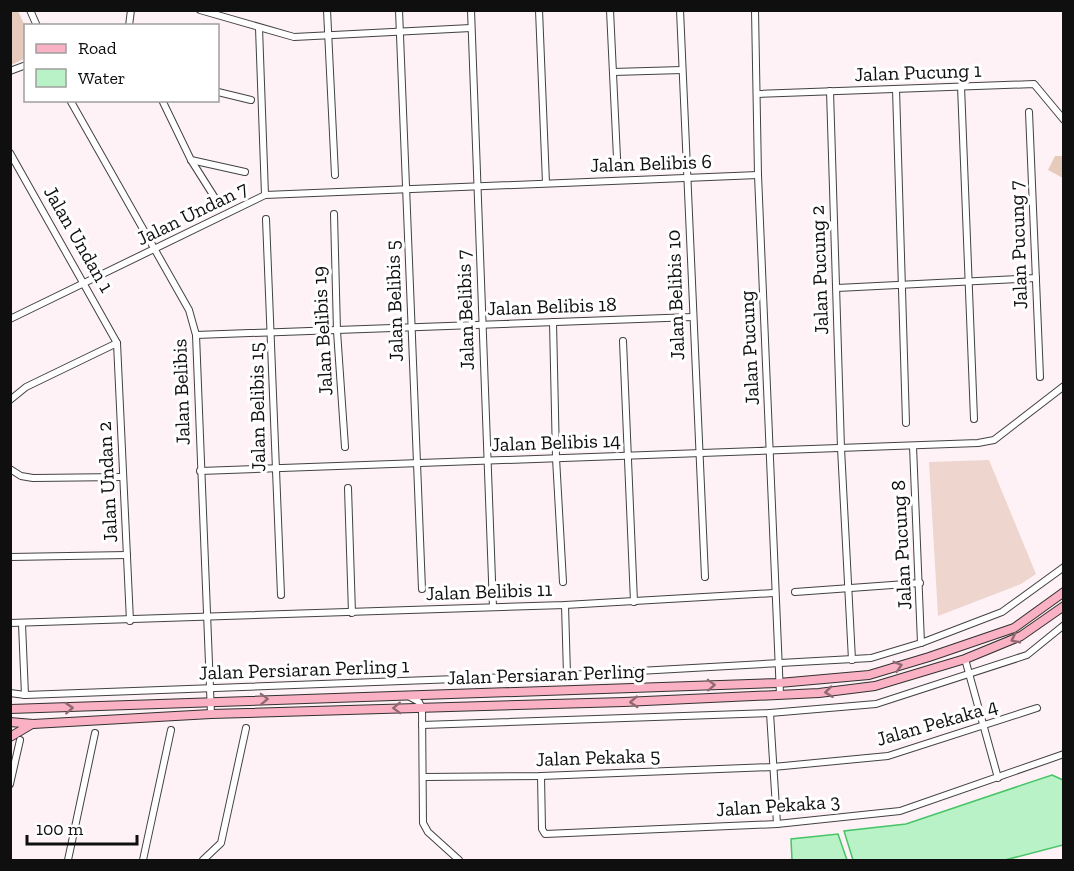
<svg xmlns="http://www.w3.org/2000/svg" width="1074" height="871" font-family="'Zilla Slab',serif">
<rect width="100%" height="100%" fill="#fef2f6"/>
<g fill="#e6cbbd">
<path d="M 11,10 L 18,11 L 25,26 L 26,58 L 11,65 Z"/>
<path d="M 1055,156 L 1063,156 L 1063,178 L 1048,170 Z"/>
</g>
<path fill="#eed5ce" d="M 989,460 L 1036,574 L 1021,584 L 938,616 L 929,462 Z"/>
<g fill="#baf2c7" stroke="#46c467" stroke-width="1.5">
<path d="M 1052,775 L 1063,780 L 1063,845 L 1005,860 L 853,860 L 844,831 L 906,824 Z"/>
<path d="M 838,834 L 847,860 L 792,860 L 791,839 Z"/>
</g>
<g fill="none" stroke-linecap="round" stroke-linejoin="round">
<g stroke="#424242" stroke-width="8">
<g id="street">
<path d="M 30,10 L 37,26"/>
<path d="M 200,10 L 294,37 L 471,28"/>
<path d="M 327,10 L 335,175"/>
<path d="M 399,10 L 422,589"/>
<path d="M 471,10 L 493,607"/>
<path d="M 539,10 L 546,183"/>
<path d="M 610,10 L 617,158"/>
<path d="M 680,10 L 705,577"/>
<path d="M 755,10 L 758,175 L 780,695"/>
<path d="M 129,26 L 131,10"/>
<path d="M 259,28 L 265,195"/>
<path d="M 10,71 L 26,65"/>
<path d="M 613,72 L 682,70"/>
<path d="M 961,86 L 974,419"/>
<path d="M 896,89 L 906,423"/>
<path d="M 830,91 L 841,448 L 852,660"/>
<path d="M 218,92 L 251,100"/>
<path d="M 757,94 L 1034,84 L 1064,120"/>
<path d="M 70,100 L 189,310 L 196,335 L 211,714"/>
<path d="M 162,100 L 191,160 L 215,198"/>
<path d="M 1029,112 L 1040,377"/>
<path d="M 10,153 L 117,343 L 130,621"/>
<path d="M 191,160 L 245,172"/>
<path d="M 334,214 L 337,331 L 345,447"/>
<path d="M 266,219 L 281,595"/>
<path d="M 837,288 L 1036,278"/>
<path d="M 10,319 L 265,195 L 758,175"/>
<path d="M 553,322 L 556,458 L 563,582"/>
<path d="M 196,335 L 693,317"/>
<path d="M 623,341 L 634,602"/>
<path d="M 10,400 L 26,387 L 117,343"/>
<path d="M 913,446 L 921,643"/>
<path d="M 10,469 L 21,476 L 33,478 L 123,477"/>
<path d="M 200,471 L 978,443 L 994,440 L 1064,386"/>
<path d="M 348,488 L 352,613"/>
<path d="M 10,557 L 127,555"/>
<path d="M 795,592 L 920,583"/>
<path d="M 565,605 L 567,675"/>
<path d="M 10,623 L 565,605 L 774,593"/>
<path d="M 22,624 L 25,695"/>
<path d="M 965,659 L 998,778"/>
<path d="M 10,693 L 25,695 L 567,675 L 871,658 L 921,643 L 1002,612 L 1064,567"/>
<path d="M 410,697 L 419,702 L 422,708 L 423,823 L 428,832 L 459,860"/>
<path d="M 770,713 L 777,824"/>
<path d="M 422,725 L 770,713 L 876,704 L 1027,655 L 1064,625"/>
<path d="M 541,776 L 542,829 L 545,834 L 777,824 L 900,811 L 1064,754"/>
<path d="M 424,777 L 541,776 L 773,767 L 888,756 L 1037,708"/>
<path d="M 10,784 L 20,740"/>
<path d="M 68,860 L 95,733"/>
<path d="M 143,860 L 171,730"/>
<path d="M 203,860 L 221,843 L 246,728"/>
</g>
</g>
<g stroke="#313131" stroke-width="10">
<g id="secondary">
<path d="M 10,709 L 779,683 L 869,675 L 929,657 L 1014,628 L 1064,592"/>
<path d="M 10,722 L 33,724 L 211,714 L 624,702 L 819,693 L 875,686 L 965,659 L 1021,636 L 1064,606"/>
<path d="M 10,737 L 32,724"/>
</g>
</g>
<use href="#street" stroke="#fff" stroke-width="6"/>
<use href="#secondary" stroke="#f9b1c3" stroke-width="8"/>
</g>
<defs><path id="oneway-chevron" d="M-2-3.5L2.5 0L-2 3.5" fill="none" stroke-width="1.6" stroke-linecap="round" stroke-linejoin="round" transform="scale(1.5)"/></defs>
<g stroke="#906872">
<use href="#oneway-chevron" transform="translate(1015 639) rotate(154)"/>
<use href="#oneway-chevron" transform="translate(898 666) rotate(-17)"/>
<use href="#oneway-chevron" transform="translate(711 685) rotate(-2)"/>
<use href="#oneway-chevron" transform="translate(829 692) rotate(173)"/>
<use href="#oneway-chevron" transform="translate(264 699) rotate(-2)"/>
<use href="#oneway-chevron" transform="translate(634 702) rotate(177)"/>
<use href="#oneway-chevron" transform="translate(69 708) rotate(-3)"/>
<use href="#oneway-chevron" transform="translate(397 708) rotate(178)"/>
</g>
<g text-anchor="middle" stroke-width="6" stroke-linejoin="round" paint-order="stroke">
<g font-size="20" fill="#0f0f0f" stroke="#fff">
<text transform="translate(918 72) rotate(-2)" y="7">Jalan Pucung 1</text>
<text transform="translate(651 163) rotate(-2)" y="7">Jalan Belibis 6</text>
<text transform="translate(192 213) rotate(-26)" y="7">Jalan Undan 7</text>
<text transform="translate(79 239) rotate(60)" y="7">Jalan Undan 1</text>
<text transform="translate(1018 245) rotate(-92)" y="7">Jalan Pucung 7</text>
<text transform="translate(819 270) rotate(-92)" y="7">Jalan Pucung 2</text>
<text transform="translate(675 295) rotate(-92)" y="7">Jalan Belibis 10</text>
<text transform="translate(394 301) rotate(-92)" y="7">Jalan Belibis 5</text>
<text transform="translate(552 306) rotate(-2)" y="7">Jalan Belibis 18</text>
<text transform="translate(465 310) rotate(-92)" y="7">Jalan Belibis 7</text>
<text transform="translate(322 331) rotate(-93)" y="7">Jalan Belibis 19</text>
<text transform="translate(749 348) rotate(-93)" y="7">Jalan Pucung</text>
<text transform="translate(181 392) rotate(-92)" y="7">Jalan Belibis</text>
<text transform="translate(257 407) rotate(-91)" y="7">Jalan Belibis 15</text>
<text transform="translate(556 442) rotate(-2)" y="7">Jalan Belibis 14</text>
<text transform="translate(107 482) rotate(-93)" y="7">Jalan Undan 2</text>
<text transform="translate(901 545) rotate(-93)" y="7">Jalan Pucung 8</text>
<text transform="translate(489 591) rotate(-2)" y="7">Jalan Belibis 11</text>
<text transform="translate(304 669) rotate(-2)" y="7">Jalan Persiaran Perling 1</text>
<text transform="translate(546 674) rotate(-2)" y="7">Jalan Persiaran Perling</text>
<text transform="translate(937 722) rotate(-16)" y="7">Jalan Pekaka 4</text>
<text transform="translate(598 757) rotate(-2)" y="7">Jalan Pekaka 5</text>
<text transform="translate(778 805) rotate(-4)" y="7">Jalan Pekaka 3</text>
</g>
</g>
<rect width="1074" height="871" fill="none" stroke="#0f0f0f" stroke-width="24"/>
<rect x="24" y="24" width="195" height="78" fill="#ffffff" stroke="#9f9f9f" stroke-width="1.5"/>
<rect x="36" y="44" width="30" height="9" fill="#f9b1c3" stroke="#9f9f9f" stroke-width="1.5"/>
<text x="78" y="54" font-size="18" fill="#0f0f0f">Road</text>
<rect x="36" y="69" width="30" height="18" fill="#baf2c7" stroke="#9f9f9f" stroke-width="1.5"/>
<text x="78" y="84" font-size="18" fill="#0f0f0f">Water</text>
<path d="M27 835v9h110v-9" fill="none" stroke="#0f0f0f" stroke-width="3"/>
<text x="36" y="835" font-size="18" fill="#0f0f0f" stroke="#ffffff" stroke-width="4.5" paint-order="stroke">100 m</text>
</svg>
